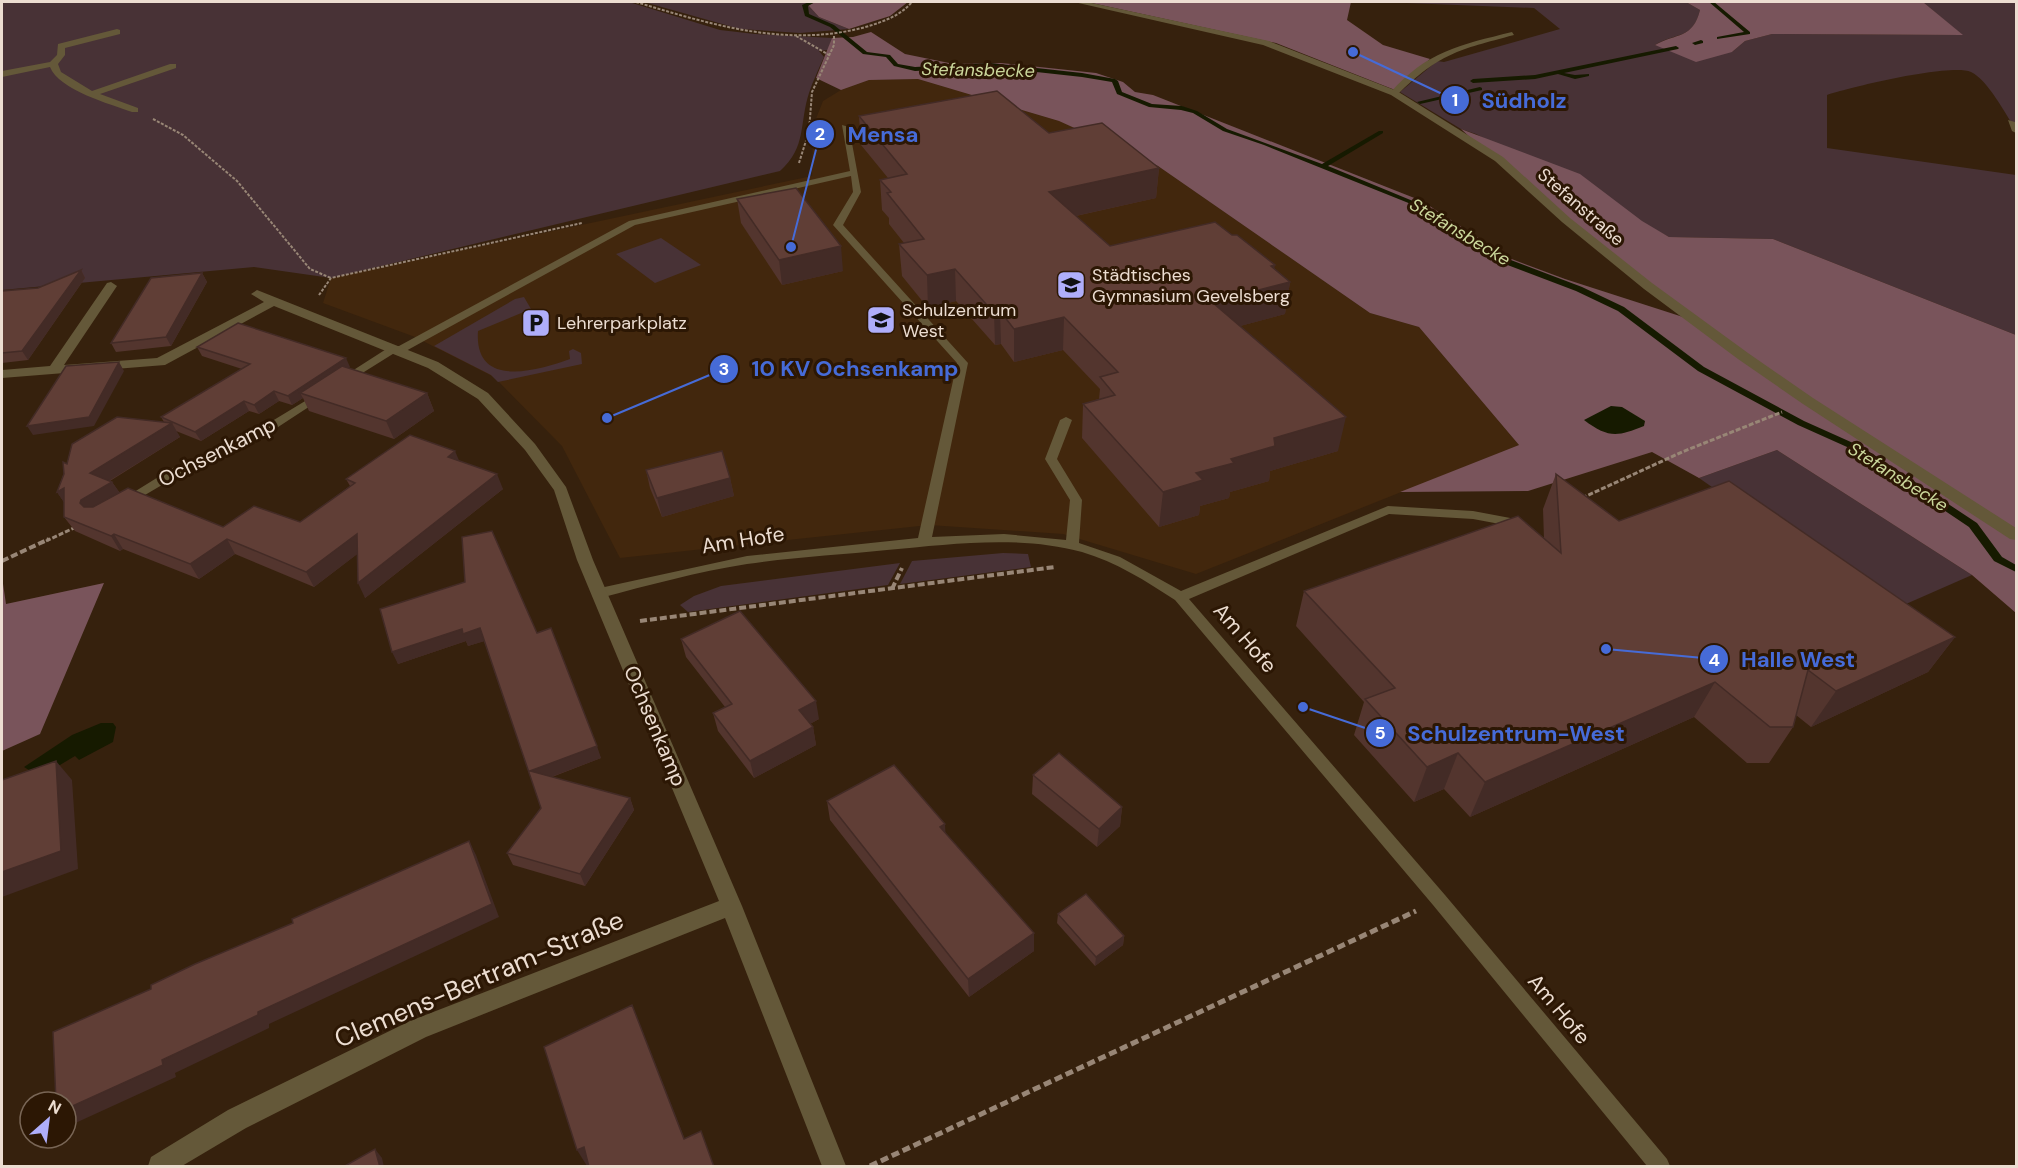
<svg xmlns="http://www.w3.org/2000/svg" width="2018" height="1168" font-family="'DM Sans',sans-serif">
<rect width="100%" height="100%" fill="#36210d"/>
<path fill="#42270d" d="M 918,79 L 1059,121 L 1158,166 L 1370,313 L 1419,327 L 1519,445 L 1196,574 L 1063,534 L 929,525 L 620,558 L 562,446 L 494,377 L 415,337 L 323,303 L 331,278 L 812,176 L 813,126 L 823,101 L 841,90 L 869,80 Z"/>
<g fill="#483236">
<path d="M 2,2 L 629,2 L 720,30 L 755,34 L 832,38 L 828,50 L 819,51 L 824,57 C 819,68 813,81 809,93 C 799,124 807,147 780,171 L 331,278 L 254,267 L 2,290 Z"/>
<path d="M 644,2 L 816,2 L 808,5 L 819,17 L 849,29 L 800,33 L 740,29 Z"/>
<path d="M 1381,2 L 1686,2 L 1700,10 C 1693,40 1676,32 1655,45 L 1732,52 L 1745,41 L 1772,34 L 1962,35 L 1923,2 L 2016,2 L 2016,130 C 2006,115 1988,80 1971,72 C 1951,63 1851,87 1827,95 L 1827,148 L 2016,175 L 2016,335 L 1773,239 L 1669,237 L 1476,134 L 1461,129 L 1400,92 L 1437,61 L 1444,62 L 1560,29 L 1534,8 Z"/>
<path d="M 661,238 L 701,265 L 655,283 L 616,254 Z"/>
<path d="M 524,297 L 531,309 L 478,331 C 474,388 534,372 570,359 L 569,351 L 573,349 L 581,353 L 582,364 L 498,382 L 491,375 L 434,346 L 515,299 Z"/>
<path d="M 1777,450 L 1972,575 L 1890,611 L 1699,478 Z"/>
<path d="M 1003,553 L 1028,554 L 1031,567 L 900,584 L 912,561 Z"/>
<path d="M 900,563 L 888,585 L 688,612 L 680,605 L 694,596 L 721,586 Z"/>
</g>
<g fill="#79545b">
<path d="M 816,2 L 908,2 L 890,16 L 849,29 L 819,17 L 808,5 Z"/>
<path d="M 1087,2 L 1351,2 L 1347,20 L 1383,45 L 1430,59 L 1395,90 L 1276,43 Z"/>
<path d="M 1686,2 L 1923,2 L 1963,35 L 1772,34 L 1745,41 L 1732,52 L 1696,62 L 1655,45 C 1676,33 1693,39 1700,10 Z"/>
<path d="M 871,32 L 905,54 L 954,64 L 1001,63 L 1096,73 L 1123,82 L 1135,92 L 1153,95 L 1422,201 L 1509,258 L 1565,279 L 1683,317 L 1488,154 L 1461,129 L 1580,174 L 1642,221 L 1669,237 L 1773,239 L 2016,335 L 2016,613 L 1972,575 L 1777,450 L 1699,478 L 1652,452 L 1528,491 L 1400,492 L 1519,445 L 1419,327 L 1370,313 L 1158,166 L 1059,121 L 918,79 L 869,80 L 841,90 L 816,78 L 832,38 L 853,37 Z"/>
<path d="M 2,577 L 6,604 L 104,583 L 40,734 L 2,751 Z"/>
</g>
<g fill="#161a00">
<path d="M 1611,406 L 1622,407 L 1645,421 L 1644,426 C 1617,437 1608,438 1584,420 Z"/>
<path d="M 101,723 L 113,723 L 116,727 L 113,742 L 79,760 L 75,756 L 40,777 L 24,767 L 72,735 Z"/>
</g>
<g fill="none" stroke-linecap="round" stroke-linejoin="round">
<g fill="#161a00" fill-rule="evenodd">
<path d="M 809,2 L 815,2 L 808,6 L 809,14 L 834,25 L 867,52 L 890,55 L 898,64 L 915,67 L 990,63 L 1082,73 L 1115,79 L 1118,81 L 1122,92 L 1152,104 L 1182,106 L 1197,111 L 1227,129 L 1322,164 L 1379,131 L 1383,131 L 1383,133 L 1328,166 L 1425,206 L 1495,254 L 1582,287 L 1624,307 L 1704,367 L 1804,421 L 1862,447 L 1977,523 L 2002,557 L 2016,565 L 2016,572 L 1994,561 L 1969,527 L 1856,451 L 1798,425 L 1698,371 L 1618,311 L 1576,291 L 1489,258 L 1421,208 L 1264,145 L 1223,131 L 1193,113 L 1181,110 L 1149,107 L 1117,94 L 1112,82 L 1082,77 L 990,67 L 915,71 L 894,66 L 886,57 L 863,54 L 830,27 L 805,16 L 802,5 Z"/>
<path d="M 1709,2 L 1714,2 L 1750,32 L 1750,34 L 1717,39 L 1717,37 L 1744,32 Z"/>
<path d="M 1701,40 L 1703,41 L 1703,43 L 1695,45 L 1692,43 Z"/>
<path d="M 1676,46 L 1679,48 L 1678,49 L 1564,73 L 1575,75 L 1589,74 L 1589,76 L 1575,79 L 1558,74 L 1535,79 L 1473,83 L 1470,81 L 1473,79 L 1535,75 Z"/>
<path d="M 1480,87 L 1482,88 L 1482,90 L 1420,104 L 1417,102 Z"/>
</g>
<g stroke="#988676" stroke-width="2" stroke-dasharray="3 1.5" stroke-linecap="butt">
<path d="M 636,2 C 712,25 790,49 869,26 C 885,21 901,15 912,2"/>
<path d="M 796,36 L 829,55"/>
<path d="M 153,119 L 183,135 L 237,181 L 310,269 L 331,278"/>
<path d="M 799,163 L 809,131 L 812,92 L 834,45 L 834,35"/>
<path d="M 319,295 L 331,278 L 582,223"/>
</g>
<g stroke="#988676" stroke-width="3" stroke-dasharray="5 2" stroke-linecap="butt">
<path d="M 1582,498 L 1682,452 L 1782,412"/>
<path d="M 46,541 L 76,527"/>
</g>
<g stroke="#988676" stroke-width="4" stroke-dasharray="7 3" stroke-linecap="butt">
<path d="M 2,561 L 49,539"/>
<path d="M 892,589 L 902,568"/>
<path d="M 640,621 L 1055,567"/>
</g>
<path stroke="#988676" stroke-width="5" stroke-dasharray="8 4" stroke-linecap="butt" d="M 870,1166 L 1416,911"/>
<g fill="#645839" fill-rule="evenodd">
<path d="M 1512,32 L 1514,35 C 1458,50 1440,53 1397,95 L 1390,93 C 1427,51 1460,45 1512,32 Z"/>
<path d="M 2008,120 L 2015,122 L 2016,133 L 2012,131 Z"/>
<path d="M 842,125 L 849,127 L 861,192 L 843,225 L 968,363 L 932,537 L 1004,534 L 1066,540 L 1070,500 L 1045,459 L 1060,420 L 1066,417 L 1072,420 L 1057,459 L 1082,500 L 1079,543 L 1120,557 L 1181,591 L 1388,506 L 1473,511 L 1521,520 L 1522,523 L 1521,526 L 1516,527 L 1473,519 L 1389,514 L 1189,599 L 1445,895 L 1667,1159 L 1670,1166 L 1647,1166 L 1433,905 L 1175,600 C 1146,581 1116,562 1082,552 C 1018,535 952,544 887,550 C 841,555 793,557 747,564 C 697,572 649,585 600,598 L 595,596 L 593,593 L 595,590 L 600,588 L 747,556 L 918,538 L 957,363 L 833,225 L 853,192 L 851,176 L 635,225 L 404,352 L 396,352 L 348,382 L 344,383 L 338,380 L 391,346 L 399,346 L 629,221 L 850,171 Z"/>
<path d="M 320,392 L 324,393 L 324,397 L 249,446 L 184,472 L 128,505 L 120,505 L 118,502 L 176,466 L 241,440 Z"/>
</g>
<g fill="#645839" fill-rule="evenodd">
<path d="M 1074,2 L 1087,2 L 1269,41 L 1397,91 L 1503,157 L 1570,218 L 1652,283 L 1748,353 L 1813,398 L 2016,528 L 2016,540 L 2010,539 L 1803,404 L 1738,359 L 1644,289 L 1562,222 L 1495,161 L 1391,95 L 1263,45 Z"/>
<path d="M 117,29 L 120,30 L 120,34 L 65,48 L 65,55 L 58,64 L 61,72 L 92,91 L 170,64 L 176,64 L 176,68 L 100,94 L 138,108 L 138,112 L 132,112 C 110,104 59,90 50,67 L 2,77 L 2,71 L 50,62 L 57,55 L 58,44 Z"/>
<path d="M 111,282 L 117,286 L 64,365 L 157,358 L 264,302 L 251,294 L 257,290 L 438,362 L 488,393 L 535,444 L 566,487 L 593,560 L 742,906 L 846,1166 L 822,1166 L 725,918 L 426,1037 L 246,1128 L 182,1166 L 148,1166 L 151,1157 L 228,1110 L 410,1021 L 719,901 L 577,560 L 554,490 L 525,450 L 478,399 L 428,368 L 274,306 L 165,365 L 2,378 L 2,370 L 50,366 L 107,283 Z"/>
</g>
</g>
<g fill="#53352e">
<path d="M 859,116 L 1049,133 L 1159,168 L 1156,198 L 1076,216 L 1110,246 L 1274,268 L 1290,282 L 1285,314 L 1240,326 L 1338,451 L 1270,471 L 1269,481 L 1230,492 L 1229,498 L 1200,506 L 1199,515 L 1159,527 L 1082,438 L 1083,404 L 1099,399 L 1100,389 L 1063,350 L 1014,362 L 1001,344 L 995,345 L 956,301 L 928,308 L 902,276 L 899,244 L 904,243 L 889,224 L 889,218 L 882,210 L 880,180 L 888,178 L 861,145 Z"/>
<path d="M 737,199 L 843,271 L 782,285 L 741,223 Z"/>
<path d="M 81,270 L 85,278 L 28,360 L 2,363 L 2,291 L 38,288 Z"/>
<path d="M 202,273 L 207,282 L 171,346 L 116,352 L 111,343 Z"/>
<path d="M 197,347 L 350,367 L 348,368 L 427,393 L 434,411 L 394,439 L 309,411 L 303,398 L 292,405 L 279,401 L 259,414 L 249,411 L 201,441 L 176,431 L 180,437 L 110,481 L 112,482 L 119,492 L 223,527 L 300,522 L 350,486 L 346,479 L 459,461 L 503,489 L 365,598 L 357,554 L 314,587 L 235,554 L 199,579 L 123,549 L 120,551 L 75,531 L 64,517 L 64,502 L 57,492 L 67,464 L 164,422 L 161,417 L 242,369 L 202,356 Z"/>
<path d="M 646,470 L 730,478 L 734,496 L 662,517 L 650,488 Z"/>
<path d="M 1556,474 L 1619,521 L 1955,637 L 1928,672 L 1811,727 L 1796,715 L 1793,727 L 1769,763 L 1747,763 L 1694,717 L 1470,817 L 1444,789 L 1414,802 L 1354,735 L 1364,702 L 1296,626 L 1304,591 L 1544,539 L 1543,509 Z"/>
<path d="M 380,609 L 537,633 L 601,758 L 552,777 L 630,798 L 634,810 L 585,886 L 513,865 L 507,853 L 541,808 L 484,641 L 468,646 L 466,641 L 398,664 Z"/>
<path d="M 681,639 L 819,719 L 810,724 L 813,727 L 816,745 L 754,778 L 718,731 L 713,713 L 725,707 L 686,657 Z"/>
<path d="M 1033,775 L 1122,807 L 1120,826 L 1097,847 L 1032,794 Z"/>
<path d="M 827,801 L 945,824 L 945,833 L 1034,933 L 1034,951 L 969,997 L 830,820 Z"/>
<path d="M 1058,914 L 1124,936 L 1123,945 L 1095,966 L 1057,923 Z"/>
</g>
<g fill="#432b26">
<path d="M 1159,168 L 1156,198 L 1048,222 L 1049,192 Z"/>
<path d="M 841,246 L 843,271 L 782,285 L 779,260 Z"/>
<path d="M 1275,265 L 1271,286 L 1290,282 L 1285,314 L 1207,335 L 1212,302 L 1271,266 Z"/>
<path d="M 955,269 L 956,301 L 928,308 L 927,275 Z"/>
<path d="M 81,270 L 85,278 L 28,360 L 22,351 Z"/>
<path d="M 202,273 L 207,282 L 171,346 L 166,337 Z"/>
<path d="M 1000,311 L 1001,344 L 995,345 L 994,313 Z"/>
<path d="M 1064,317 L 1063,350 L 1014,362 L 1014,329 Z"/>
<path d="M 346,358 L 350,367 L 308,395 L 300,393 L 303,398 L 292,405 L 288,396 Z"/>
<path d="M 119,362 L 124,371 L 94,426 L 33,435 L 27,426 Z"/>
<path d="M 274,391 L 279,401 L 259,414 L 254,405 Z"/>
<path d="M 427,393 L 434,411 L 394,439 L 386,421 Z"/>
<path d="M 244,401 L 249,411 L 201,441 L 195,432 Z"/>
<path d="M 1346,417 L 1338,451 L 1270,471 L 1269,481 L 1230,492 L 1229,498 L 1200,506 L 1199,515 L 1159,527 L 1163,492 L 1196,473 L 1231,459 L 1274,438 Z"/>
<path d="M 172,423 L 180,437 L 99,487 L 90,473 Z"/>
<path d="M 455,451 L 461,465 L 448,457 Z"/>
<path d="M 497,474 L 503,489 L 365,598 L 358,583 Z"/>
<path d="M 730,478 L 734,496 L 662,517 L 657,498 Z"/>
<path d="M 112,482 L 122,496 L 91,515 L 80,503 L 81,500 Z"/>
<path d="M 64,488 L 67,507 L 57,492 Z"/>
<path d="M 114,534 L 123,549 L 120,551 L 111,536 Z"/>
<path d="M 357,534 L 364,549 L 314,587 L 306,572 Z"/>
<path d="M 227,539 L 235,554 L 199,579 L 190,564 Z"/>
<path d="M 480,628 L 485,641 L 468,646 L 466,641 L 398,664 L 392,652 L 462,629 Z"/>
<path d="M 1955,637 L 1928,672 L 1811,727 L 1836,691 Z"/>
<path d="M 1715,682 L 1694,717 L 1470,817 L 1485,782 Z"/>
<path d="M 816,701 L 819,719 L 802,728 L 799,710 Z"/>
<path d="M 813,727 L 816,745 L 754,778 L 750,761 Z"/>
<path d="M 597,746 L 601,758 L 535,783 L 530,771 Z"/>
<path d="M 1458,753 L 1444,789 L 1414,802 L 1427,767 Z"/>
<path d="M 56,761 L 72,780 L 78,869 L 2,897 L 2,872 Z"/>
<path d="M 630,798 L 634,810 L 585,886 L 580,874 Z"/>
<path d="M 1122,807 L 1120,826 L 1097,847 L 1099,829 Z"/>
<path d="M 945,824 L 946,843 L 940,827 Z"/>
<path d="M 469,841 L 476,855 L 499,917 L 269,1024 L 269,1028 L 175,1073 L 176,1077 L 71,1125 L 66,1121 L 66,1109 L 258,1012 Z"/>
<path d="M 1034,933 L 1034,951 L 969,997 L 968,979 Z"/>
<path d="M 1124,936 L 1123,945 L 1095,966 L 1096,957 Z"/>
<path d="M 632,1005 L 639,1022 L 691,1155 L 684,1139 Z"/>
<path d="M 584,1147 L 593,1163 L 587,1166 L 577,1150 Z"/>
<path d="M 375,1149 L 382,1158 L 384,1167 L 380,1167 Z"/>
</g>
<g fill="#603e36" stroke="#432b26" stroke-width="1.5">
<path d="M 997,91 L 1049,133 L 1102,123 L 1159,168 L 1049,192 L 1110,246 L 1215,222 L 1232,235 L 1237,235 L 1275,265 L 1271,266 L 1290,282 L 1212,302 L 1346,417 L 1274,438 L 1275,446 L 1231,459 L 1234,463 L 1196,473 L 1203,480 L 1163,492 L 1083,404 L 1115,395 L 1100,377 L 1118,372 L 1064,317 L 1014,329 L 1000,311 L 994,313 L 955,269 L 927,275 L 899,244 L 924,239 L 887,193 L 891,192 L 880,180 L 907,174 L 859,116 Z"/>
<path d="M 796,188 L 841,246 L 779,260 L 737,199 Z"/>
<path d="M 81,270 L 22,351 L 2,353 L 2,291 L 38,288 Z"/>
<path d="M 202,273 L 166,337 L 111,343 L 151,278 Z"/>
<path d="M 238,323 L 346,358 L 288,396 L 274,391 L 254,405 L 244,401 L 195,432 L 161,417 L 250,364 L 197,347 Z"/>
<path d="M 119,362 L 89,417 L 27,426 L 66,366 Z"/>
<path d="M 342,366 L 427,393 L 386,421 L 300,393 Z"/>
<path d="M 117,417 L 172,423 L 90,473 L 112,482 L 81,500 L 80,503 L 84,507 L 93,507 L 128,488 L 223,527 L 254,506 L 300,522 L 355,483 L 346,479 L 410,435 L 455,451 L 448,457 L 497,474 L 358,583 L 357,534 L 306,572 L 227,539 L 190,564 L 114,534 L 111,536 L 64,517 L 64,488 L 57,492 L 64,474 L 63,462 L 67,464 L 72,444 Z"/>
<path d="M 722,451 L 730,478 L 657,498 L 646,470 Z"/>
<path d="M 1556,474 L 1619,521 L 1729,481 L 1955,637 L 1836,691 L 1808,670 L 1793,727 L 1770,727 L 1715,682 L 1485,782 L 1458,753 L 1427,767 L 1365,699 L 1395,688 L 1304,591 L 1518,516 L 1561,553 Z"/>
<path d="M 492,531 L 537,633 L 551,628 L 597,746 L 530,771 L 630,798 L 580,874 L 507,853 L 541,808 L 480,628 L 463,634 L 462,629 L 392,652 L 380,609 L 465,582 L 462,537 Z"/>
<path d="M 740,611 L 816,701 L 799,710 L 813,727 L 750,761 L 713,713 L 732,704 L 681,639 Z"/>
<path d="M 1059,753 L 1122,807 L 1099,829 L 1033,775 Z"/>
<path d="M 56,761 L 61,851 L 2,872 L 2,780 Z"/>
<path d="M 894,765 L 945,824 L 940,827 L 1034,933 L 968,979 L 827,801 Z"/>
<path d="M 469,841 L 492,904 L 258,1012 L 258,1015 L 162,1060 L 163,1065 L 66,1109 L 66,1102 L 56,1102 L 53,1032 L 151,989 L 151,985 L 195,964 L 293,923 L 292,919 Z"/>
<path d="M 1086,894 L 1124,936 L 1096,957 L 1058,914 Z"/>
<path d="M 632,1005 L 684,1139 L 701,1131 L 714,1167 L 589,1167 L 584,1147 L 577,1150 L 544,1047 Z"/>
<path d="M 375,1149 L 380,1167 L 343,1167 Z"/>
</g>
<defs>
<g id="school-square" transform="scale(1.5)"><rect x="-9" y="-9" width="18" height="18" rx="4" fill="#afaefa" stroke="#2c1704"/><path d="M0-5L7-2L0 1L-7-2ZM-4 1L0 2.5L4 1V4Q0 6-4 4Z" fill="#111"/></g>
<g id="parking-square" transform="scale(1.5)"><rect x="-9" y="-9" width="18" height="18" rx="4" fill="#afaefa" stroke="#2c1704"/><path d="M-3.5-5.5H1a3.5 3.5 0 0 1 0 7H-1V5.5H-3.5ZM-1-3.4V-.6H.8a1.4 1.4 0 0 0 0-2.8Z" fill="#111"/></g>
</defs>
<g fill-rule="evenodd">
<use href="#school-square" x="1071" y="285"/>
<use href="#school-square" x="881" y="320"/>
<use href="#parking-square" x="536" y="323"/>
</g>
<g text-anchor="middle" stroke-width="6" stroke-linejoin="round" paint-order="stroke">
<g font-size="18" font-style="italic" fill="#cbd79b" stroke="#2c1704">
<text transform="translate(978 70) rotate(1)" y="6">Stefansbecke</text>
<text transform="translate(1460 232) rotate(31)" y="6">Stefansbecke</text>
<text transform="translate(1898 477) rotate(32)" y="6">Stefansbecke</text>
</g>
<g font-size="18" fill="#ecddd1" stroke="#2c1704">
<text transform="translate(1581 207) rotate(41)" y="6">Stefanstraße</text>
</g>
<g font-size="18" fill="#ecddd1" stroke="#2c1704" text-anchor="start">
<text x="1092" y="281">Städtisches<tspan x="1092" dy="21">Gymnasium Gevelsberg</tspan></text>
<text x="902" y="316">Schulzentrum<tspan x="902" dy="21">West</tspan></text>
<text x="557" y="329">Lehrerparkplatz</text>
</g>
<g font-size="21" fill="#ecddd1" stroke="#2c1704">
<text transform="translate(217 452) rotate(-27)" y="7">Ochsenkamp</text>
<text transform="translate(743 540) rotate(-9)" y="7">Am Hofe</text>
<text transform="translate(1245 638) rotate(49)" y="7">Am Hofe</text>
<text transform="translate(655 726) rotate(67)" y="7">Ochsenkamp</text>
<text transform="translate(1559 1009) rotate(50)" y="7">Am Hofe</text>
</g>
<g font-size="26" fill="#ecddd1" stroke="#2c1704">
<text transform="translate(479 979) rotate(-23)" y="9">Clemens-Bertram-Straße</text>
</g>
</g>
<path fill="none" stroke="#466bd7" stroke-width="2" d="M1353 52L1455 100M791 247L820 134M607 418L724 369M1606 649L1714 659M1303 707L1380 733"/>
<g fill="#466bd7" stroke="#2c1704" stroke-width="2">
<circle cx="1353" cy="52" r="6"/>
<circle cx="791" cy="247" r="6"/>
<circle cx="607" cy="418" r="6"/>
<circle cx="1606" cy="649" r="6"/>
<circle cx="1303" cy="707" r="6"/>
<circle cx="1455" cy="100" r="15"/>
<circle cx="820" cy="134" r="15"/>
<circle cx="724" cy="369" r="15"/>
<circle cx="1714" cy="659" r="15"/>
<circle cx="1380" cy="733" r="15"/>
</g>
<g font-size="18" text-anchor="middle" font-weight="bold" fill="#fff">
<text x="1455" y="106">1</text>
<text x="820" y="140">2</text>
<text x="724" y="375">3</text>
<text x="1714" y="666">4</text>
<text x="1380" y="739">5</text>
</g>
<g font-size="22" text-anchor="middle" font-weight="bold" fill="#466bd7" stroke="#2c1704" stroke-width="6" stroke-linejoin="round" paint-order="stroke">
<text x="1524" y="108">Südholz</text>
<text x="883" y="142">Mensa</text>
<text x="855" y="376">10 KV Ochsenkamp</text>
<text x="1798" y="667">Halle West</text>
<text x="1516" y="741">Schulzentrum-West</text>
</g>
<rect width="2018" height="1168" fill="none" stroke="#ecddd1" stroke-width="6"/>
<g transform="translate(48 1120) rotate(28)"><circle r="28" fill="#2c1704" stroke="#796656" stroke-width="1.5"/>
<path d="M0-4.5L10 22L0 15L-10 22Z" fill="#afaefa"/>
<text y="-9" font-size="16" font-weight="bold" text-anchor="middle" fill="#ecddd1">N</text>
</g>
</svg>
